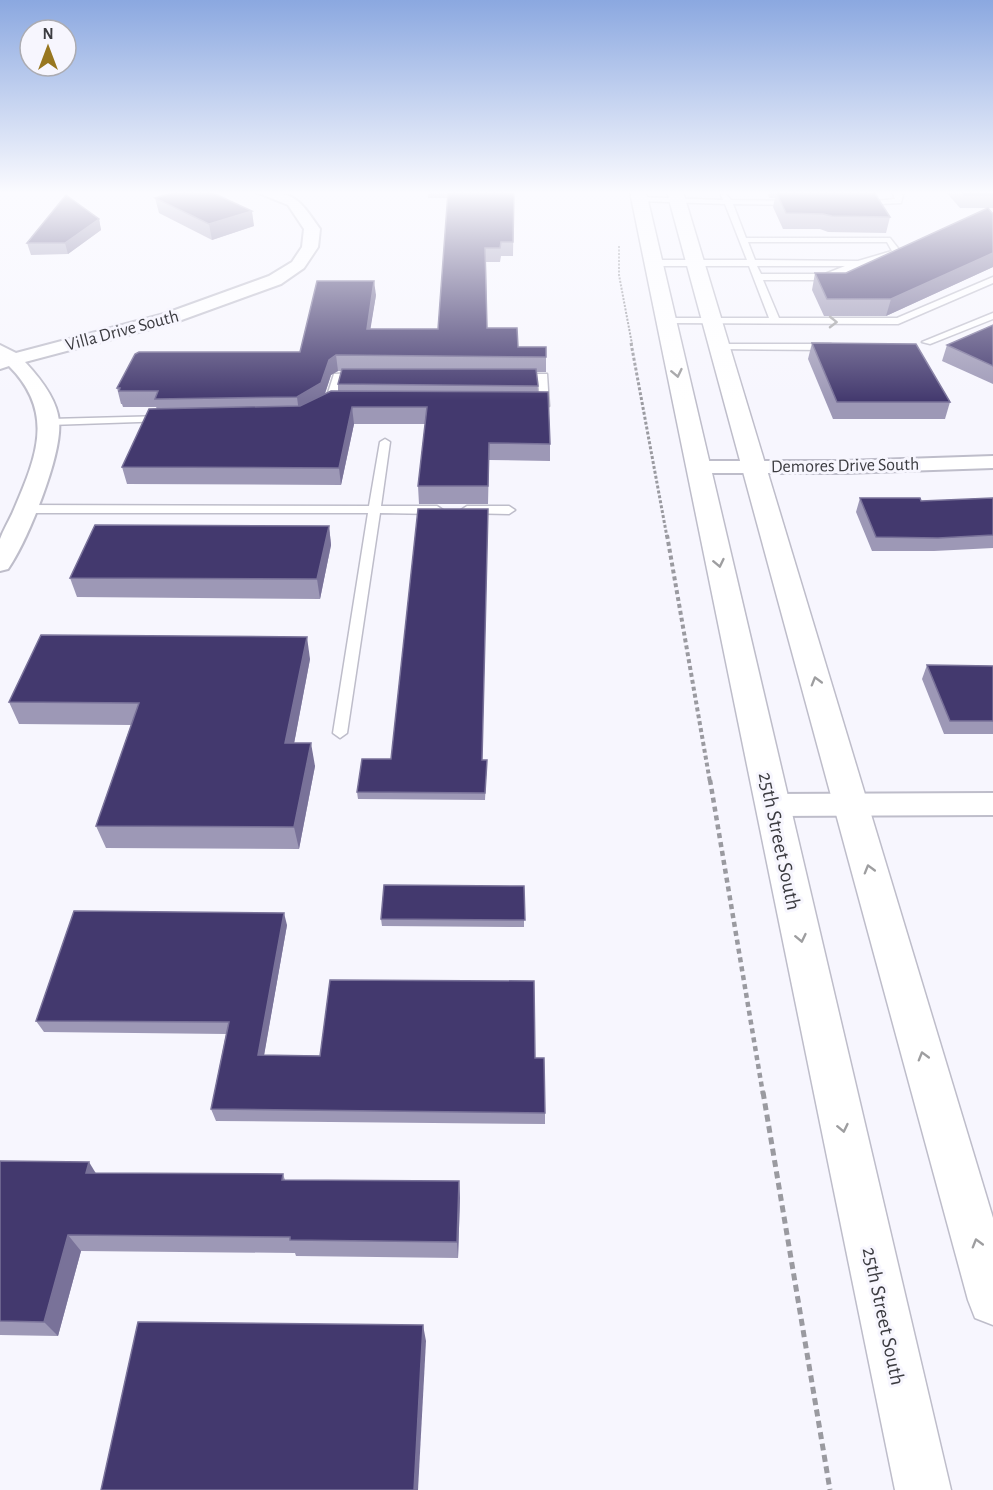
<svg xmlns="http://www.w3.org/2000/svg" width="993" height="1490" font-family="'Alegreya Sans',sans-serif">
<rect width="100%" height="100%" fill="#f7f6fe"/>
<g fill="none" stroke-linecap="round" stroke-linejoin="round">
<g stroke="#bebdca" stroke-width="3">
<g id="service">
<path d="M 892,192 L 900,192 L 903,195 L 901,203 L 861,205 L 857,203 L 895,199 Z"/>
<path d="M 725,193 L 731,200 L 795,201 L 799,203 L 795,205 L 733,204 L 746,238 L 890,238 L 901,252 L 826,280 L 763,280 L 779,318 L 897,318 L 993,277 L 993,283 L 898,324 L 663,323 L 663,319 L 666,318 L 769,318 L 749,266 L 653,266 L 649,263 L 653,260 L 747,260 L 725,204 L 639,201 L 635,199 L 639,197 L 723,200 L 721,195 ZM 748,242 L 887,242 L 892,251 L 858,261 L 755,260 ZM 757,266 L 845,266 L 825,274 L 761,274 Z"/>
<path d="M 993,313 L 993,319 L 930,344 L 922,342 Z"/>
<path d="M 720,344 L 831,344 L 836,347 L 831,350 L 717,349 L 715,347 Z"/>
<path d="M 334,374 L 358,373 L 363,376 L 358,379 L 342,379 L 335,402 L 330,405 L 325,402 Z"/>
<path d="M 513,374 L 547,374 L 549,406 L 538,407 L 533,404 L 540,401 L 538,379 L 513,378 Z"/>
<path d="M 164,416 L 168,417 L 168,421 L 50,425 L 45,422 L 50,419 Z"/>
<path d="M 385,439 L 390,442 L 381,506 L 437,506 L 443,510 L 437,514 L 380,513 L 347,733 L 340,738 L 333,733 L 368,513 L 24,513 L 18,509 L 24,505 L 369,506 L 380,442 Z"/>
<path d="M 467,506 L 509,506 L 515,510 L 509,514 L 463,513 L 461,510 Z"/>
</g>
</g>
<g stroke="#bebdca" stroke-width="4">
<g id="minor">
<path d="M 256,192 C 296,192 298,198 320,229 L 318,247 L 304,268 L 281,284 L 176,322 L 25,362 C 40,378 57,399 59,421 C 63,454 27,542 8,569 L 0,571 C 0,561 0,548 0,539 C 3,531 8,522 12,514 C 35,460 57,414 9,366 L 0,369 L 0,345 L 16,353 L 164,314 L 269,276 L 292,262 L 302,247 L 304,229 L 288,205 Z"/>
<path d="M 993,456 L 993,468 L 844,473 L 698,473 L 690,472 L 687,467 L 690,462 L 698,461 L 844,461 Z"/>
<path d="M 993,793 L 993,815 L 772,816 L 761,813 L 757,805 L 761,797 L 772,794 Z"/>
</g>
</g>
<g stroke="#bebdca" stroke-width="3">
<g id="secondary">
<path d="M 630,192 L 646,192 L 951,1490 L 895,1490 Z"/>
<path d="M 667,192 L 683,192 L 993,1218 L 993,1325 L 975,1318 L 968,1300 Z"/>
</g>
</g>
<path stroke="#9a9aa0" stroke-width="2" stroke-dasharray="2 1.5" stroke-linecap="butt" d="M 619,246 L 619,275 L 632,344"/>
<path stroke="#9a9aa0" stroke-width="3" stroke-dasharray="3 2" stroke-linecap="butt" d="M 631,343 L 667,537"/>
<path stroke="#9a9aa0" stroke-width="4" stroke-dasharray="4 3" stroke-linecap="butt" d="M 667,535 L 710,782"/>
<path stroke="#9a9aa0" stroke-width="4.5" stroke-dasharray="5 4" stroke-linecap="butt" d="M 710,780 L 763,1094"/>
<path stroke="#9a9aa0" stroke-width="5" stroke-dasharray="7 4.5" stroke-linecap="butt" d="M 763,1092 L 830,1490"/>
<use href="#service" fill="#fff" fill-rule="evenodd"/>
<use href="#minor" fill="#fff" fill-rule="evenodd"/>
<use href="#secondary" fill="#fff" fill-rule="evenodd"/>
</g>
<g fill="#9d98b6" fill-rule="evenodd">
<path d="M 428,192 L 514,192 L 513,256 L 501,256 L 500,262 L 486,262 L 487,328 L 518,347 L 546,357 L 546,372 L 537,372 L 538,392 L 550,444 L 550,461 L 489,460 L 488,504 L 419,504 L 418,486 L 425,424 L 354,424 L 341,485 L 127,484 L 122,467 L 157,409 L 156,407 L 123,407 L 122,404 L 121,404 L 117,388 L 300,352 L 376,295 L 370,329 L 438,329 L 448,198 L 428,198 ZM 338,371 L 342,371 L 338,384 L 338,391 L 325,394 L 331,375 Z"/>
<path d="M 767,192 L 874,192 L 890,217 L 886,233 L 828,232 L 820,229 L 783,229 L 773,207 L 775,198 L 769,198 Z"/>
<path d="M 946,192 L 993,192 L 993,208 L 960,208 Z"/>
<path d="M 155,198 L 254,226 L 212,240 L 159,213 Z"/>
<path d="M 993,214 L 993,267 L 886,316 L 824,316 L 812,290 L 815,273 L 846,273 Z"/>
<path d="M 99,219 L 101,230 L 68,254 L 31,255 L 27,243 Z"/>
<path d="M 993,325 L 993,384 L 942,361 L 947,345 Z"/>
<path d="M 812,343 L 950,402 L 945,419 L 833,419 L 808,359 Z"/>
<path d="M 860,498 L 921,501 L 993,498 L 993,548 L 934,551 L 872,551 L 856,512 Z"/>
<path d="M 329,526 L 331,545 L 320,599 L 77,597 L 70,578 Z"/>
<path d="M 310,659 L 294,743 L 315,766 L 299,849 L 106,848 L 96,826 L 131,725 L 19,724 L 9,702 Z"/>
<path d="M 927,665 L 993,666 L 993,734 L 944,734 L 922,679 Z"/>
<path d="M 483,760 L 487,760 L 485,800 L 358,799 L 357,792 Z"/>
<path d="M 524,886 L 524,927 L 382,926 L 381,919 Z"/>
<path d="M 287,925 L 264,1055 L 535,1058 L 545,1113 L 545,1124 L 216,1121 L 211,1109 L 226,1034 L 44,1032 L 36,1021 Z"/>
<path d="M 0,1161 L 95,1173 L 283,1174 L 285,1180 L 459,1181 L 460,1198 L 458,1258 L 296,1256 L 295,1253 L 81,1251 L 58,1336 L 0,1335 Z"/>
</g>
<g fill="#797299">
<path d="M 252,211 L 254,226 L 212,240 L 209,224 Z"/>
<path d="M 99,219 L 101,230 L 68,254 L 65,243 Z"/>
<path d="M 993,253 L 993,267 L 886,316 L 891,299 Z"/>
<path d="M 374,281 L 376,295 L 368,344 L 367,329 Z"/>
<path d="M 336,355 L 338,371 L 331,375 L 323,399 L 299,413 L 297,397 L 329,360 Z"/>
<path d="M 352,407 L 354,424 L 341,485 L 339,468 Z"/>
<path d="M 329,526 L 331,545 L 320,599 L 317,579 Z"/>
<path d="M 307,637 L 310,659 L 290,765 L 285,743 Z"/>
<path d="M 311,743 L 315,766 L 299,849 L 294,827 Z"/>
<path d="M 284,913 L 287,925 L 262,1067 L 258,1055 Z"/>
<path d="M 89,1162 L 100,1180 L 86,1173 Z"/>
<path d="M 459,1181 L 460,1198 L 458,1258 L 457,1242 Z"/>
<path d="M 68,1235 L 81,1251 L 58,1336 L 44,1322 Z"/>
<path d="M 423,1325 L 426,1341 L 418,1490 L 414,1490 Z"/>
</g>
<g fill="#43396e" stroke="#797299" stroke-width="1.5">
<path d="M 175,192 L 211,192 L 252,211 L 209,224 L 155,198 Z"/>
<path d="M 448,192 L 514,192 L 513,242 L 501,242 L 500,248 L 485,248 L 487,328 L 517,328 L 518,347 L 546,347 L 546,357 L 336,355 L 329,360 L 321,383 L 297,397 L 155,399 L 158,391 L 119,391 L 120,388 L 117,388 L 135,354 L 139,352 L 300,352 L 317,281 L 374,281 L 367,329 L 438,329 Z"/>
<path d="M 776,192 L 874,192 L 890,217 L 832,216 L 823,214 L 786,213 Z"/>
<path d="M 962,192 L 993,192 L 993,195 L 964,195 Z"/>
<path d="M 66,195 L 99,219 L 65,243 L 27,243 Z"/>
<path d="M 988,208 L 993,214 L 993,253 L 891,299 L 827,299 L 815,273 L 846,273 Z"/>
<path d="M 993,325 L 993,366 L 947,345 Z"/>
<path d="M 812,343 L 916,344 L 950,402 L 837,402 Z"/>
<path d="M 342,369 L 536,369 L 538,386 L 338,384 Z"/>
<path d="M 331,391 L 548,392 L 550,444 L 489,443 L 488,486 L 418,486 L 427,407 L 352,407 L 339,468 L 122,467 L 149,409 L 300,406 Z"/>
<path d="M 860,498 L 920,498 L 921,501 L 993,498 L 993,535 L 938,538 L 876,537 Z"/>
<path d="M 418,509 L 488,509 L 482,760 L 487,760 L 485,793 L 357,792 L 362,759 L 391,759 Z"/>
<path d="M 95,525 L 329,526 L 317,579 L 70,578 Z"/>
<path d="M 41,635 L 307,637 L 285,743 L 311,743 L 294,827 L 96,826 L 139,703 L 9,702 Z"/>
<path d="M 927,665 L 993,666 L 993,721 L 950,721 Z"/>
<path d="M 384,885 L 524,886 L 525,920 L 381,919 Z"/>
<path d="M 74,911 L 284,913 L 258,1055 L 320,1056 L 330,980 L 534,981 L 535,1058 L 544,1058 L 545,1113 L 211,1109 L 229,1022 L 36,1021 Z"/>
<path d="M 0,1161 L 89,1162 L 86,1173 L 283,1174 L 282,1180 L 459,1181 L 457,1242 L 290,1240 L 290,1237 L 68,1235 L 44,1322 L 0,1321 Z"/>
<path d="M 138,1322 L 423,1325 L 414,1490 L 101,1490 Z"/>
</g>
<defs><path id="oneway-chevron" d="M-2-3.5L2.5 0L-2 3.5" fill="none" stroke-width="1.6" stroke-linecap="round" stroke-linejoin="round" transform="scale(1.5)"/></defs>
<g stroke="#9e9ea0">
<use href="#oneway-chevron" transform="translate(833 322) rotate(1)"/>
<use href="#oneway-chevron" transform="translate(677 373) rotate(78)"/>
<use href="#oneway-chevron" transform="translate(719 563) rotate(78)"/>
<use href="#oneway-chevron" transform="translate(816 681) rotate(-106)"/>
<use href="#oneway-chevron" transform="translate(869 869) rotate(-106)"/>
<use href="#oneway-chevron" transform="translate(801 938) rotate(78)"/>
<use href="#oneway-chevron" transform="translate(923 1056) rotate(-106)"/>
<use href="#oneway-chevron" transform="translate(843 1128) rotate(78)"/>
<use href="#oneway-chevron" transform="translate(977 1243) rotate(-106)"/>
</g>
<linearGradient id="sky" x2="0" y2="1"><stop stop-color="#8ba8e0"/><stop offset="0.48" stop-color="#fbfbff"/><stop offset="1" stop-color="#fbfbff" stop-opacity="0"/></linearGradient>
<rect width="993" height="401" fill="url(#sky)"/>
<g text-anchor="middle" stroke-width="6" stroke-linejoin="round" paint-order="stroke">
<g font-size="18" fill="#3c3c41" stroke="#f7f6fe">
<text transform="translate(122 330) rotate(-15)" y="6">Villa Drive South</text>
<text transform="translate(845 465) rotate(-1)" y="6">Demores Drive South</text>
</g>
<g font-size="21" fill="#3c3c41" stroke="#f7f6fe">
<text transform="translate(780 841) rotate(78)" y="7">25th Street South</text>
<text transform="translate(884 1316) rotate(78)" y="7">25th Street South</text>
</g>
</g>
<g transform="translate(48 48)"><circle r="28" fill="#f7f6fe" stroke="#acacb2" stroke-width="1.5"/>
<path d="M0-4.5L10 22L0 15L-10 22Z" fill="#987720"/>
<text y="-9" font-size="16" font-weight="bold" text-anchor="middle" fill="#3c3c41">N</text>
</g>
</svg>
